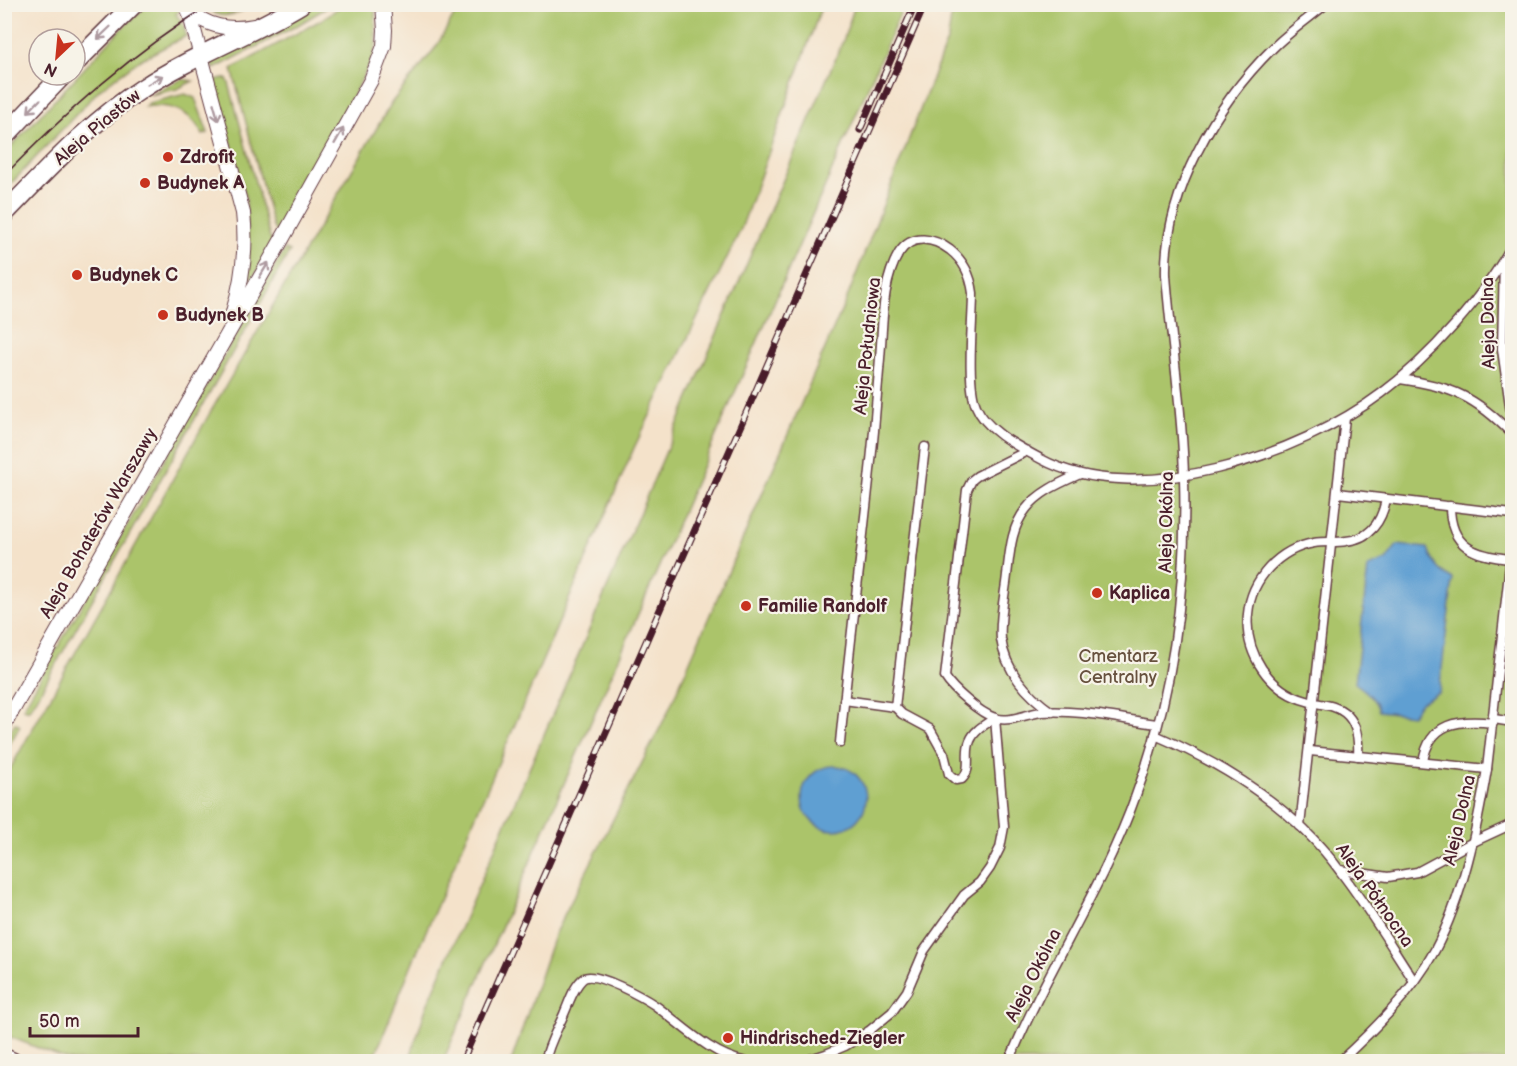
<svg xmlns="http://www.w3.org/2000/svg" width="1517" height="1066" font-family="'Balsamiq Sans',sans-serif">
<rect width="100%" height="100%" fill="#f7f3e8"/>
<filter id="ink" filterUnits="userSpaceOnUse"><feTurbulence type="fractalNoise" baseFrequency=".0167" numOctaves="2"/><feDisplacementMap in="SourceGraphic" scale="12" xChannelSelector="R" yChannelSelector="G"/><feConvolveMatrix kernelMatrix="1 2 1 2 8 2 1 2 1" color-interpolation-filters="sRGB"/></filter>
<filter id="wash" filterUnits="userSpaceOnUse"><feTurbulence type="fractalNoise" baseFrequency=".008" numOctaves="4" result="noise"/><feDisplacementMap in="SourceGraphic" scale="24" xChannelSelector="R" yChannelSelector="G"/><feGaussianBlur stdDeviation="1.35" result="paint"/><feColorMatrix in="noise" values="0 0 0 0 0 0 0 0 0 0 0 0 0 0 0 0 0 1.4 0 .05"/><feComposite in="paint" operator="in"/></filter>
<g filter="url(#wash)">
<rect width="100%" height="100%" fill="#f4e2ca"/>
<g fill="#abc46a" stroke="#7a724a" stroke-width="1.5">
<path d="M 318,4 L 331,5 L 298,25 L 214,69 L 211,61 L 251,42 Z"/>
<path d="M 148,5 L 178,5 L 180,10 L 176,14 L 184,26 L 186,36 L 140,60 L 100,89 L 5,190 L 5,153 L 120,30 Z"/>
<path d="M 206,5 L 254,5 C 238,13 219,24 206,5 Z"/>
<path d="M 343,5 L 375,5 L 376,45 L 372,60 L 278,235 L 273,227 L 232,69 L 319,21 Z"/>
<path d="M 460,5 L 822,5 L 741,229 L 634,448 L 411,966 L 373,1061 L 71,1061 L 5,1035 L 5,778 L 211,411 L 392,102 L 436,47 Z"/>
<path d="M 855,5 L 904,5 L 443,1061 L 409,1061 L 426,1008 L 843,41 Z"/>
<path d="M 956,5 L 1512,5 L 1512,1061 L 511,1062 L 555,933 L 667,714 L 849,293 L 948,38 L 951,18 Z"/>
<path d="M 223,78 L 227,79 L 229,83 L 270,238 L 275,243 L 249,284 L 247,283 L 246,199 L 215,80 Z"/>
<path d="M 182,79 L 193,81 L 177,89 L 150,95 Z"/>
<path d="M 185,94 L 195,98 L 208,133 L 203,135 C 191,111 170,103 144,107 L 149,103 Z"/>
<path d="M 285,249 L 290,251 L 35,701 L 28,710 L 23,708 Z"/>
<path d="M 15,723 L 20,726 L 5,752 L 5,741 Z"/>
</g>
<g fill="#5f9fd2" stroke="#545f7e" stroke-width="1.5">
<path d="M 1397,545 L 1428,548 C 1433,564 1439,571 1453,579 L 1439,692 L 1421,702 L 1412,715 L 1379,711 C 1375,698 1366,691 1355,683 L 1368,567 L 1386,560 Z"/>
<circle cx="834" cy="798" r="32"/>
</g>
</g>
<g filter="url(#ink)">
<g fill="none" stroke-linecap="round" stroke-linejoin="round">
<g stroke="#643c43" stroke-width="11">
<g id="pedestrian">
<path d="M 1504,260 L 1502,349 L 1512,420"/>
<path d="M 1400,379 C 1451,386 1476,397 1512,434"/>
<path d="M 1027,451 L 977,476 L 972,480 L 967,490 L 945,677 C 953,690 980,713 995,718 C 1009,723 1026,714 1041,712 C 1079,709 1119,719 1157,724"/>
<path d="M 1338,493 L 1512,514"/>
<path d="M 1450,506 C 1450,548 1476,556 1511,559"/>
<path d="M 844,700 L 895,707 L 902,714 L 930,729 L 944,754 L 949,774 L 956,780 L 962,779 C 973,768 964,754 970,741 C 974,730 986,724 995,718"/>
<path d="M 895,707 L 925,447"/>
<path d="M 1052,712 C 1027,695 1005,670 1001,639 C 999,618 1005,595 1007,575 C 1010,551 1011,528 1026,509 C 1039,492 1060,483 1080,474"/>
<path d="M 1494,719 L 1506,721"/>
<path d="M 1155,735 C 1225,765 1294,808 1340,871 C 1367,906 1390,944 1414,981"/>
<path d="M 840,743 C 850,639 864,535 874,431 C 876,403 879,374 881,345 C 883,315 883,280 899,253 C 912,233 934,238 950,250 C 964,261 971,277 973,293 C 973,322 966,381 976,406 C 986,431 1019,447 1041,459 C 1137,511 1300,455 1382,393 C 1429,358 1484,297 1512,245"/>
<path d="M 1310,751 L 1487,769"/>
<path d="M 1358,756 C 1359,741 1357,723 1345,713 C 1334,704 1320,705 1307,701 C 1269,691 1244,653 1248,614 C 1251,579 1279,549 1314,543 C 1325,541 1335,543 1346,541 C 1370,539 1382,521 1386,499"/>
<path d="M 1423,762 C 1429,722 1459,719 1493,723"/>
<path d="M 1300,826 L 1345,418"/>
<path d="M 1340,870 L 1388,877 L 1417,872 L 1471,843 L 1512,824"/>
<path d="M 545,1062 C 548,1045 557,1030 564,1014 C 569,1003 574,985 584,978 C 596,971 644,998 656,1006 C 683,1026 711,1055 746,1062"/>
<path d="M 801,1062 L 826,1054 L 845,1046 L 869,1031 L 892,1012 L 907,991 L 924,951 L 964,895 L 980,882 L 990,868 L 1000,848 L 1004,827 L 995,718"/>
<path d="M 1009,1062 C 1046,970 1103,888 1136,795 C 1173,695 1187,585 1184,478 C 1183,411 1171,343 1166,275 C 1164,193 1216,104 1273,48 C 1289,32 1308,19 1326,4"/>
<path d="M 1339,1062 C 1375,1029 1412,992 1435,950 C 1463,897 1477,828 1487,769 L 1512,546"/>
</g>
</g>
<g stroke="#643c43" stroke-width="16">
<g id="tertiary">
<path d="M 187,4 L 243,213 C 247,247 243,279 233,312"/>
<path d="M 188,9 C 207,27 228,31 253,26"/>
<path d="M 4,725 L 281,241 L 371,80 L 384,46 L 385,30 L 383,4"/>
</g>
</g>
<g stroke="#643c43" stroke-width="21">
<g id="primary">
<path d="M 75,63 L 134,4"/>
<path d="M 4,137 L 63,75"/>
<path d="M 4,214 C 48,169 90,122 143,88 C 193,55 250,35 301,4"/>
<path d="M 4,1058 L 13,1062"/>
</g>
</g>
<use href="#pedestrian" stroke="#fff" stroke-width="8"/>
<use href="#tertiary" stroke="#fff" stroke-width="14"/>
<use href="#primary" stroke="#fff" stroke-width="18"/>
<path stroke="#4a1f2b" stroke-width="1.5" d="M 4,176 C 67,111 133,52 211,4"/>
<g stroke="#4a1f2b" stroke-width="7">
<g id="rail">
<path d="M 860,130 L 915,4"/>
<path d="M 462,1062 L 925,4"/>
</g>
</g>
<use href="#rail" stroke="#f7f3e8" stroke-width="4.5" stroke-dasharray="14" stroke-linecap="butt"/>
</g>
<defs><path id="oneway-shaft" d="M-6 0H5M1.5-3L5.5 0L1.5 3" fill="none" stroke-width="1.6" stroke-linecap="round" stroke-linejoin="round" transform="scale(1.5)"/></defs>
<g stroke="#ae9aa0">
<use href="#oneway-shaft" transform="translate(104 33) rotate(136)"/>
<use href="#oneway-shaft" transform="translate(155 80) rotate(-30)"/>
<use href="#oneway-shaft" transform="translate(34 106) rotate(134)"/>
<use href="#oneway-shaft" transform="translate(216 112) rotate(74)"/>
<use href="#oneway-shaft" transform="translate(339 136) rotate(-60)"/>
<use href="#oneway-shaft" transform="translate(264 270) rotate(-59)"/>
</g>
</g>
<g fill="#c8321e" stroke="#f7f3e8" stroke-width="2">
<circle cx="168" cy="157" r="6"/>
<circle cx="145" cy="183" r="6"/>
<circle cx="77" cy="275" r="6"/>
<circle cx="163" cy="315" r="6"/>
<circle cx="1097" cy="593" r="6"/>
<circle cx="746" cy="606" r="6"/>
<circle cx="728" cy="1038" r="6"/>
</g>
<g text-anchor="middle" stroke-width="4.5" stroke-linejoin="round" paint-order="stroke">
<g font-size="18" fill="#4a1f2b" stroke="#f7f3e8">
<text transform="translate(97 127) rotate(-40)" y="6">Aleja Piastów</text>
<text transform="translate(1488 323) rotate(-91)" y="6">Aleja Dolna</text>
<text transform="translate(867 346) rotate(-84)" y="6">Aleja Południowa</text>
<text transform="translate(1166 522) rotate(-89)" y="6">Aleja Okólna</text>
<text transform="translate(98 523) rotate(-60)" y="6">Aleja Bohaterów Warszawy</text>
<text transform="translate(1459 820) rotate(-77)" y="6">Aleja Dolna</text>
<text transform="translate(1375 895) rotate(55)" y="6">Aleja Północna</text>
<text transform="translate(1033 975) rotate(-63)" y="6">Aleja Okólna</text>
</g>
<g font-size="18" font-weight="bold" fill="#4a1f2b" stroke="#f7f3e8" text-anchor="start">
<text x="180" y="163">Zdrofit</text>
<text x="157" y="189">Budynek A</text>
<text x="89" y="281">Budynek C</text>
<text x="175" y="321">Budynek B</text>
<text x="1109" y="599">Kaplica</text>
<text x="758" y="612">Familie Randolf</text>
<text x="740" y="1044">Hindrisched-Ziegler</text>
</g>
<g font-size="18" fill="#67513e" stroke="#f7f3e8">
<text x="1118" y="662">Cmentarz<tspan x="1118" dy="21">Centralny</tspan></text>
</g>
</g>
<rect width="1517" height="1066" fill="none" stroke="#f7f3e8" stroke-width="24"/>
<g transform="translate(57 57) rotate(206)"><circle r="28" fill="#f7f3e8" stroke="#b29e9c" stroke-width="1.5"/>
<path d="M0-4.5L10 22L0 15L-10 22Z" fill="#c8321e"/>
<text y="-9" font-size="16" font-weight="bold" text-anchor="middle" fill="#4a1f2b">N</text>
</g>
<path d="M30 1027v9h108v-9" fill="none" stroke="#4a1f2b" stroke-width="3"/>
<text x="39" y="1027" font-size="18" fill="#4a1f2b" stroke="#f7f3e8" stroke-width="4.5" paint-order="stroke">50 m</text>
</svg>
